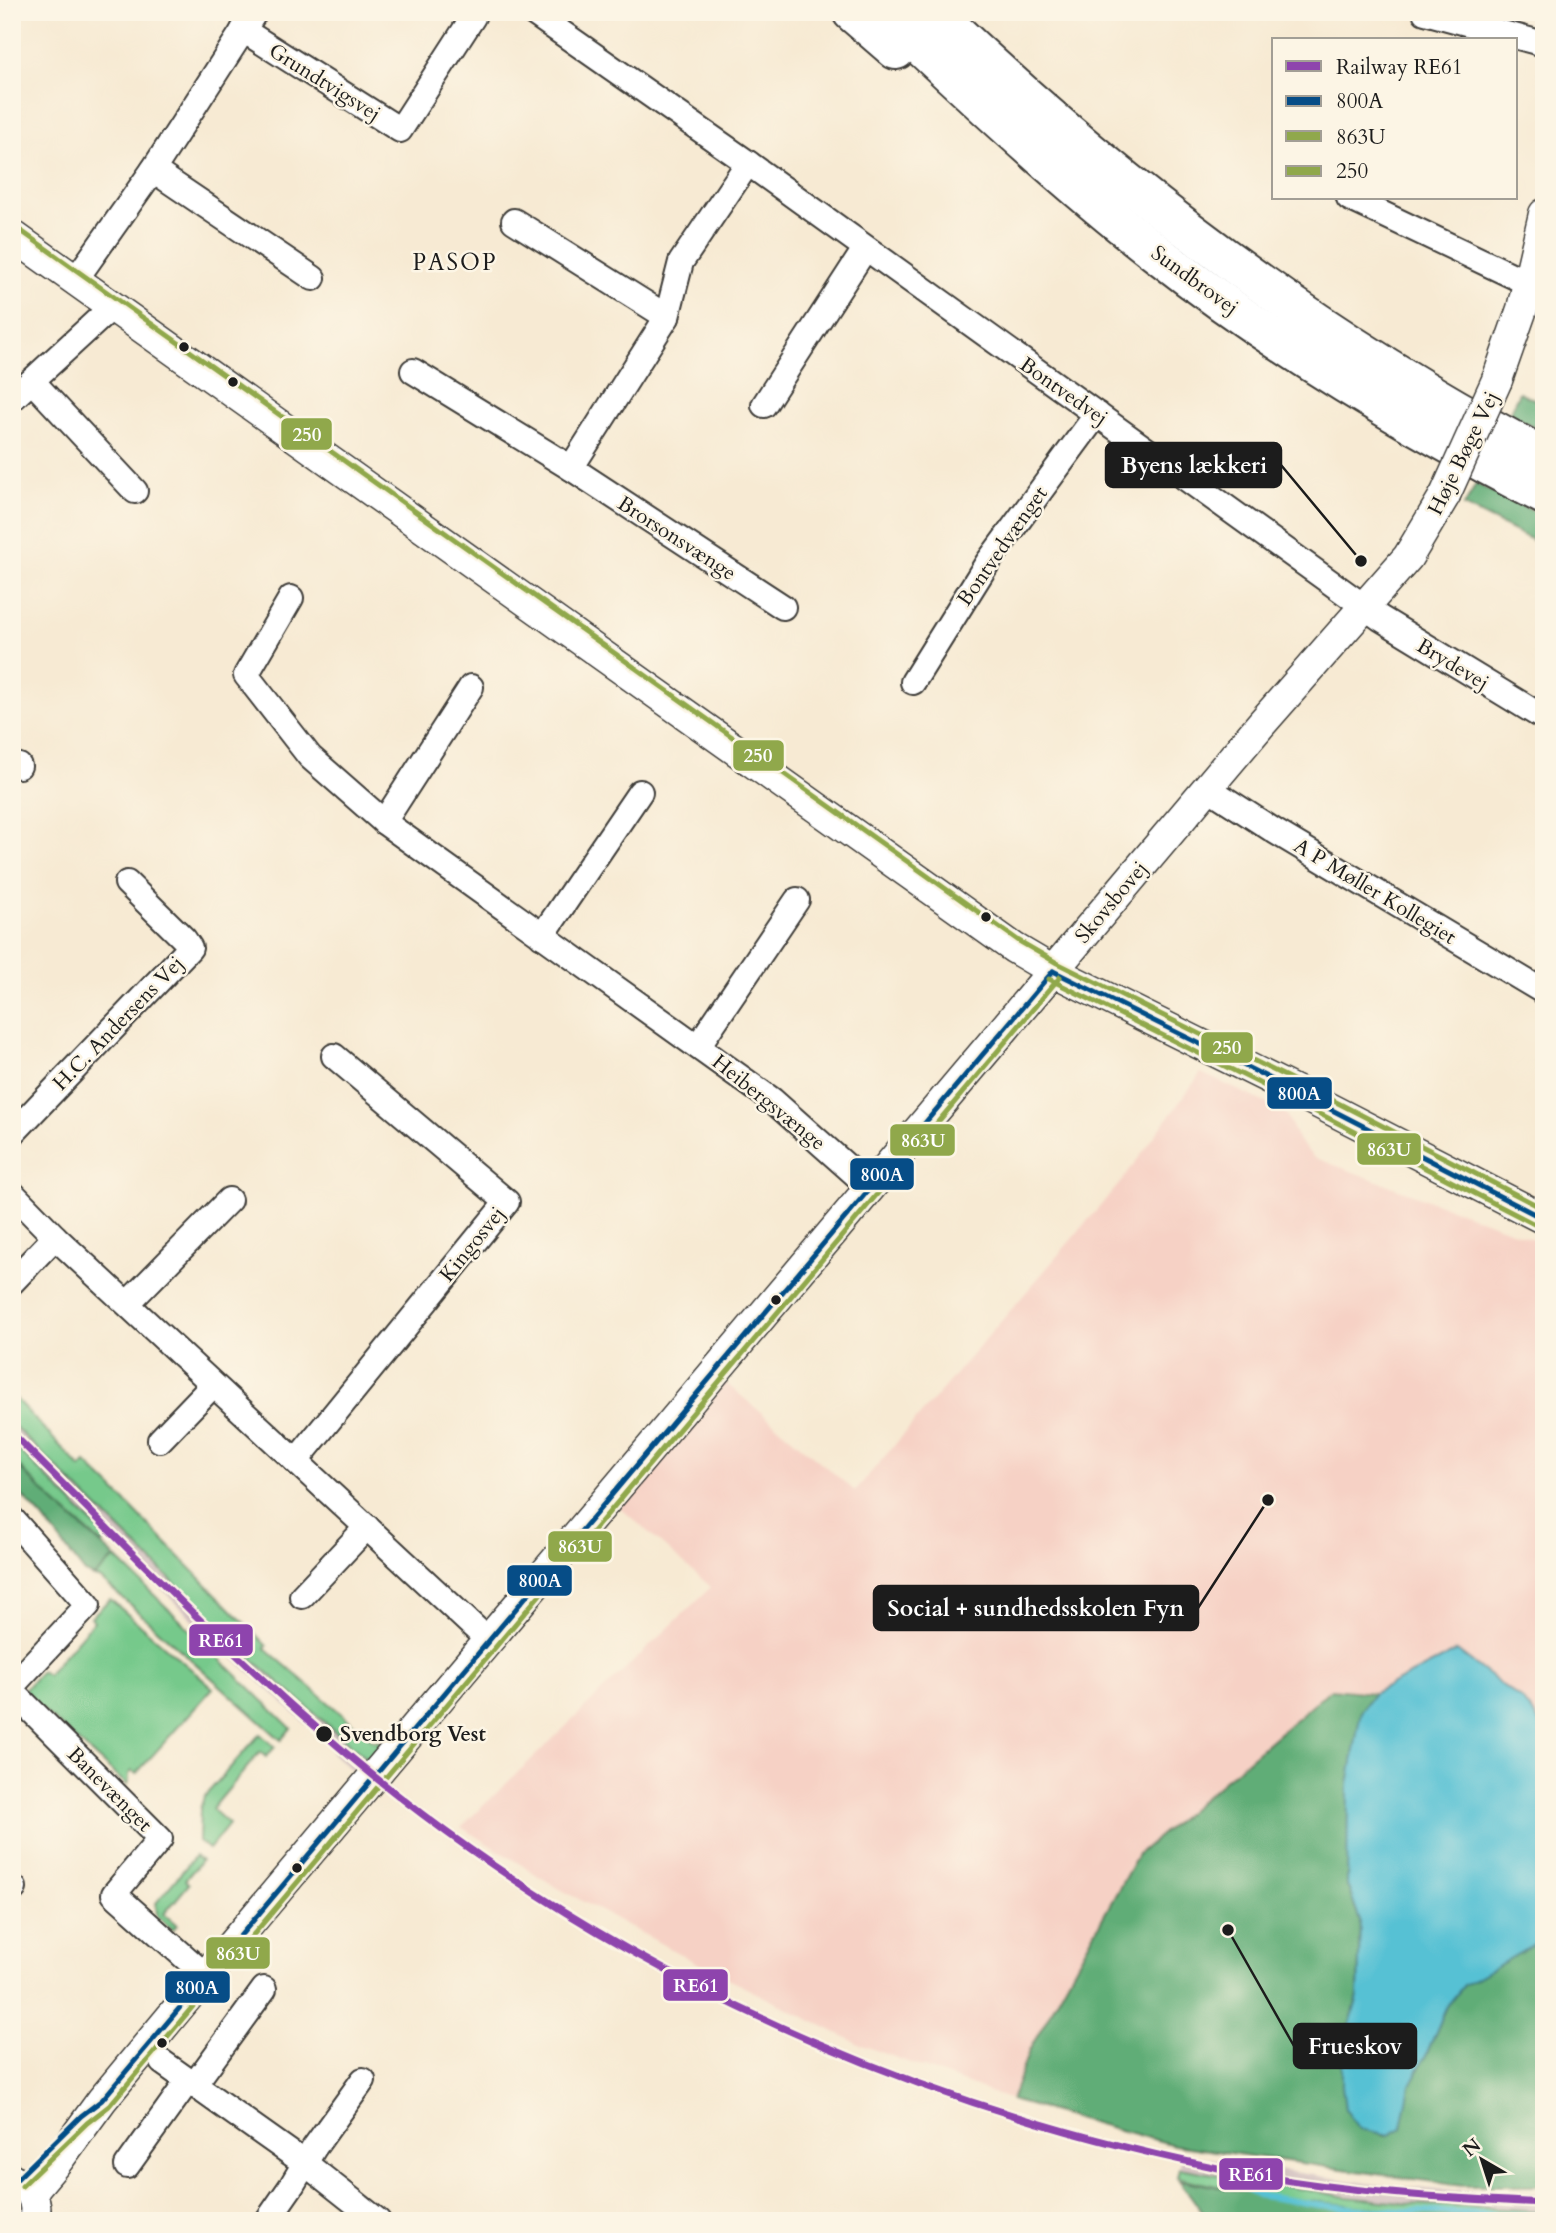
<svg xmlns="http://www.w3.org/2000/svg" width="1556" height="2233" font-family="Cardo,serif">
<rect width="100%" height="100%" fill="#fcf5e5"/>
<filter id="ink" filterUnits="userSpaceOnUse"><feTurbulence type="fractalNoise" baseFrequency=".0143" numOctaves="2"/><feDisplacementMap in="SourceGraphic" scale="14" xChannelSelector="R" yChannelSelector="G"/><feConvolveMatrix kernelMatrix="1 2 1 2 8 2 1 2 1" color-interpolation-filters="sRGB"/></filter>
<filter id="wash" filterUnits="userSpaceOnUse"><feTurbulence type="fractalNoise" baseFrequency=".00686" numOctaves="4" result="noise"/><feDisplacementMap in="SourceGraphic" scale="28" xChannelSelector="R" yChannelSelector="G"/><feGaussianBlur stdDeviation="1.57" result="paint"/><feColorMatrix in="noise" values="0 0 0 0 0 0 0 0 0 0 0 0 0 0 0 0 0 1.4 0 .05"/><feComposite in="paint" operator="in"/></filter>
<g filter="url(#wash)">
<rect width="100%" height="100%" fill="#f7ead3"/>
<path fill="#f6d1c5" d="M 1201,1073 L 1285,1112 L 1299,1141 L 1313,1157 L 1544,1243 L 1544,2186 L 1462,2186 L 1174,2145 L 1011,2100 L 859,2044 L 706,1968 L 558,1888 L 461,1827 L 711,1587 L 609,1498 L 721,1379 L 855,1491 L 1121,1182 Z"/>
<g fill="#d1bfbf">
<path d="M 12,1424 L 252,1659 L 391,1781 L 383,1791 L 356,1768 L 353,1771 L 331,1752 L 333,1749 L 219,1645 L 109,1537 L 106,1539 L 12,1443 Z"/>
<path d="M 1183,2153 L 1250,2166 L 1374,2184 L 1428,2189 L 1544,2195 L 1544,2211 L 1410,2204 L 1313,2191 L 1179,2168 Z"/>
</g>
<g fill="#76c98b" stroke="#497254" stroke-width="2">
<path d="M 12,1395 L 81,1468 L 86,1463 L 112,1488 L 267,1646 L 265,1648 L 372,1740 L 375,1742 L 377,1740 L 382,1745 L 368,1760 L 252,1659 L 12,1424 Z"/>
<path d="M 12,1443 L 96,1527 L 106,1539 L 102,1544 L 54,1502 L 12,1460 Z"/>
<path d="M 115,1557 L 291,1728 L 281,1740 L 101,1579 L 94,1577 Z"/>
<path d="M 110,1599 L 213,1688 L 136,1774 L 132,1771 L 129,1774 L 129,1782 L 127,1785 L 28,1697 L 25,1689 L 41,1671 L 47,1675 L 94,1621 L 91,1617 Z"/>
<path d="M 260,1734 L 275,1747 L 266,1757 L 260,1752 L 212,1809 L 229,1824 L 209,1849 L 199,1841 L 200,1809 L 204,1797 Z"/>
<path d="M 195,1856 L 201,1861 L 185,1880 L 189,1884 L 164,1914 L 177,1925 L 172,1930 L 157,1916 L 156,1903 Z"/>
<path d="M 1179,2168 L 1347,2197 L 1410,2204 L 1544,2211 L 1544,2217 C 1421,2212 1296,2208 1177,2177 Z"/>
</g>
<g fill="#60ad77" stroke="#3e644a" stroke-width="2">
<path d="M 1519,392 L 1544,404 L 1544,432 L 1509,414 Z"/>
<path d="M 1476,484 L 1544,516 L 1544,546 L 1464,506 Z"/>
<path d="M 12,1460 L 54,1502 L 115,1557 L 94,1577 L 85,1573 L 42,1517 L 12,1485 Z"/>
<path d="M 1331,1689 L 1374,1693 L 1361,1711 L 1347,1885 L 1360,1920 L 1358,1996 L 1342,2052 L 1345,2109 L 1382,2135 L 1389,2135 L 1401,2128 L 1410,2085 L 1426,2055 L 1447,2006 L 1464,1985 L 1544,1939 L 1544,2186 L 1462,2186 L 1174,2145 L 1011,2100 L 1029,2051 L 1138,1854 Z"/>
<path d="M 1179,2180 L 1287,2199 L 1347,2205 L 1351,2209 L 1544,2217 L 1544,2221 L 1209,2221 Z"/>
</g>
<path fill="#57c1d4" stroke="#3a6e78" stroke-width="2" d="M 1457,1651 L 1523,1701 L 1544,1728 L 1544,1939 L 1464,1985 L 1447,2006 L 1426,2055 L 1410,2085 L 1402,2128 L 1389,2135 L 1360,2129 L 1345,2109 L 1342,2086 L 1342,2052 L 1358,1996 L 1360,1920 L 1347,1885 L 1348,1784 L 1361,1711 L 1374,1693 Z"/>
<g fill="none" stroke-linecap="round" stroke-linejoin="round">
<path stroke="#57c1d4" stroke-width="6" d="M 1231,2181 L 1256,2195 L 1319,2205 L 1373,2210 L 1544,2216"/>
</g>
</g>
<g filter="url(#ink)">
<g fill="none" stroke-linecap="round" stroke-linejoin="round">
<g stroke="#3d3b37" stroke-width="28">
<g id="minor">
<path d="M 532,12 L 748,163 L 1380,618 L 1544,718"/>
<path d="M 1425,12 L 1544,44"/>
<path d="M 243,30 L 400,130 L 473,17"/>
<path d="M 153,170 L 313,278"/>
<path d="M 1349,198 L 1528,283"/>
<path d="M 514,221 L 667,317"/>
<path d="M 76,279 L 153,170 L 255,12"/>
<path d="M 413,371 L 571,468 L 783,607"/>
<path d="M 32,381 L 135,491"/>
<path d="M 12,399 L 113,306"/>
<path d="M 764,405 L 865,249"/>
<path d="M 571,468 L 667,317 L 681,262 L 748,163"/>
<path d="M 291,598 L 246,675 L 310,757 L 384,822 L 772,1100 L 871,1188"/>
<path d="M 913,682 L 988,562 L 1097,414"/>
<path d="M 12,764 L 19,766"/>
<path d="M 1208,788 L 1276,832 L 1544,992"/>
<path d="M 384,822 L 471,687"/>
<path d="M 542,936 L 640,792"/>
<path d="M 698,1046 L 797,900"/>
<path d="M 12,1134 L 190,948 L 184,939 L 127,883"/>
<path d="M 12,1193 L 55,1237 L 489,1641"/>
<path d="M 12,1282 L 55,1237"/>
<path d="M 128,1303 L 229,1200"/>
<path d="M 160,1440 L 213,1385"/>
<path d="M 296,1461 L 507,1202 L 334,1056"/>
<path d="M 12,1519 L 88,1605 L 12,1686"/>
<path d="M 302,1596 L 367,1527"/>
<path d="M 12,1691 L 160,1839 L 114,1894 L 206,1976"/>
<path d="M 12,1890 L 14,1888"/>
<path d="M 162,2062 L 306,2164 L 378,2221"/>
<path d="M 194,2085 L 264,1989"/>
<path d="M 127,2166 L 188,2081"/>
<path d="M 267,2221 L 292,2185 L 314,2148 L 363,2080"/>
</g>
</g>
<g stroke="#3d3b37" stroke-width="33">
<g id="tertiary">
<path d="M 12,235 L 1014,948 L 1053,971 L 1299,1093 L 1544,1219"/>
<path d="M 1497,380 L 1522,309 L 1544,214"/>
<path d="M 12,2179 C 31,2186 39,2202 34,2221"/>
<path d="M 31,2192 L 59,2159 L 102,2100 L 180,2006 L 1262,723 L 1408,557 L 1445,495"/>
</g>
</g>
<g stroke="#3d3b37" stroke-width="42">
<g id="primary">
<path d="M 852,12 L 896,50"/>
<path d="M 884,12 C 973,95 1062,180 1158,254 C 1278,348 1409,425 1544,495"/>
<path d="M 934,12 C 1117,187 1319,340 1544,457"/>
</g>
</g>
<use href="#minor" stroke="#fff" stroke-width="24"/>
<use href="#tertiary" stroke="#fff" stroke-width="30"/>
<use href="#primary" stroke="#fff" stroke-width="38"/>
<g stroke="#3d3b37" stroke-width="33" stroke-linecap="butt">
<path id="tertiary-bridge" d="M 1445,495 L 1497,380"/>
</g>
<use href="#tertiary-bridge" stroke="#fff" stroke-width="30"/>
<g stroke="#fcf5e5" stroke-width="10">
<g id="bus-1">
<path d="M 1053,971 L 1299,1093 L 1544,1219"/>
<path d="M 16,2180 L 81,2116 L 102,2100 L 1053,971"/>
</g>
</g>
<g stroke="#fcf5e5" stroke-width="10">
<g id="bus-2">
<path d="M 1049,979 L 1295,1101 L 1540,1227"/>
<path d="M 22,2186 L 87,2123 L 109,2106 L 1060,977"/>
</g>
</g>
<g stroke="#fcf5e5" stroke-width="10">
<path id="bus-3" d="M 17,228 L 1019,941 L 1057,963 L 1303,1085 L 1544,1209"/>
</g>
<use href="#bus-1" stroke="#064d87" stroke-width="5"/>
<use href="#bus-2" stroke="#90a84b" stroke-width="5"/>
<use href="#bus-3" stroke="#90a84b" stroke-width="5"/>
<g stroke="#fcf5e5" stroke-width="12">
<path id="rail-1" d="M 12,1433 C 144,1564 273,1701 422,1814 C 662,1996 948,2117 1244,2173 C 1343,2192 1443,2198 1544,2203"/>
</g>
<use href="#rail-1" stroke="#8e44ad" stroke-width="7"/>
</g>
</g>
<g fill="#1c1c1c" stroke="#fcf5e5" stroke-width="2.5">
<circle cx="184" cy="347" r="6"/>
<circle cx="233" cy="382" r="6"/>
<circle cx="986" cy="917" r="6"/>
<circle cx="776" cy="1300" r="6"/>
<circle cx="324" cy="1734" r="9"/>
<circle cx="297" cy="1868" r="6"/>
<circle cx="162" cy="2043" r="6"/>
</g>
<g text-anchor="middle" stroke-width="5" stroke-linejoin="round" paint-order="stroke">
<g font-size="21" fill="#1c1c1c" stroke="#fcf5e5">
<text transform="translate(325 82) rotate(32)" y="7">Grundtvigsvej</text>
<text transform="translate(1195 280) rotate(36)" y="7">Sundbrovej</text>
<text transform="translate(1064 391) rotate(35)" y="7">Bontvedvej</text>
<text transform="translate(1463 453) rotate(-64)" y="7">Høje Bøge Vej</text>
<text transform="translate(677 538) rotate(33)" y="7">Brorsonsvænge</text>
<text transform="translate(1002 546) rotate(-55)" y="7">Bontvedvænget</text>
<text transform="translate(1453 664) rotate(31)" y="7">Brydevej</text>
<text transform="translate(1375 891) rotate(31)" y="7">A P Møller Kollegiet</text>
<text transform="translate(1111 902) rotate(-50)" y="7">Skovsbovej</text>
<text transform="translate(118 1023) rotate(-46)" y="7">H.C. Andersens Vej</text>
<text transform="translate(769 1102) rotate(39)" y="7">Heibergsvænge</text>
<text transform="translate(472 1244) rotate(-51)" y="7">Kingosvej</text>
<text transform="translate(110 1789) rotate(45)" y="7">Banevænget</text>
</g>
<g font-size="21" font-weight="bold" fill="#1c1c1c" stroke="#fcf5e5" text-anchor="start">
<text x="340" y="1741">Svendborg Vest</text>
</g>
<g font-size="23" letter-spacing="2" fill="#1c1c1c" stroke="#fcf5e5">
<text x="455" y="270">PASOP</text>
</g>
</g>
<path fill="none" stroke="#1c1c1c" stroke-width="2.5" d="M1361 561L1281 465M1268 1500L1198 1608M1228 1930L1294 2046"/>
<g fill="#1c1c1c" stroke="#fcf5e5" stroke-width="2.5">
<circle cx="1361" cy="561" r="7"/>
<circle cx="1268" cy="1500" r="7"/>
<circle cx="1228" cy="1930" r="7"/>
</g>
<g fill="#1c1c1c" stroke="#1c1c1c" stroke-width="2.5">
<rect x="1106" y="443" width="175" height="44" rx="7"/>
<rect x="874" y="1586" width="324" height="44" rx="7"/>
<rect x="1294" y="2024" width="122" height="44" rx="7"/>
</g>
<g font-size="23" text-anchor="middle" font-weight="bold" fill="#fff">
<text x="1194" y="473">Byens lækkeri</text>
<text x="1036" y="1616">Social + sundhedsskolen Fyn</text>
<text x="1355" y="2054">Frueskov</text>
</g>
<g stroke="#fcf5e5" stroke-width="2.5">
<rect x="280" y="417" width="53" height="34" rx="7" fill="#90a84b"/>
<rect x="732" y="739" width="53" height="33" rx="7" fill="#90a84b"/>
<rect x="1200" y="1031" width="54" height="33" rx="7" fill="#90a84b"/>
<rect x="1266" y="1076" width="67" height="34" rx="7" fill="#064d87"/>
<rect x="889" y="1123" width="67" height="34" rx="7" fill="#90a84b"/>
<rect x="1356" y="1132" width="66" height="34" rx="7" fill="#90a84b"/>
<rect x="849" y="1157" width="66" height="34" rx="7" fill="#064d87"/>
<rect x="547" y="1530" width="66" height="33" rx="7" fill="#90a84b"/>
<rect x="506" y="1564" width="67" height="33" rx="7" fill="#064d87"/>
<rect x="188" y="1623" width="66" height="34" rx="7" fill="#8e44ad"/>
<rect x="205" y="1936" width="66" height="34" rx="7" fill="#90a84b"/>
<rect x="662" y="1968" width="67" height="34" rx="7" fill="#8e44ad"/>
<rect x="164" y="1970" width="67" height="34" rx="7" fill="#064d87"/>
<rect x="1218" y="2157" width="66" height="34" rx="7" fill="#8e44ad"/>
</g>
<g font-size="19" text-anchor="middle" font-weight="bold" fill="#fff">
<text x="307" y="441">250</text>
<text x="758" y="762">250</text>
<text x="1227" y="1054">250</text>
<text x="1299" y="1100">800A</text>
<text x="923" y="1147">863U</text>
<text x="1389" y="1156">863U</text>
<text x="882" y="1181">800A</text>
<text x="580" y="1553">863U</text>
<text x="540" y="1587">800A</text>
<text x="221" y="1647">RE61</text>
<text x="238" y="1960">863U</text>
<text x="696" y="1992">RE61</text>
<text x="197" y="1994">800A</text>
<text x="1251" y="2181">RE61</text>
</g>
<rect width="1556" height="2233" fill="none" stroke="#fcf5e5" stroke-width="42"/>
<rect x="1272" y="38" width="245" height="161" fill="#fcf5e5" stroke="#a29e95" stroke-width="2"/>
<rect x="1286" y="61" width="35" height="10" fill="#8e44ad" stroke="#a29e95" stroke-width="2"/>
<text x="1336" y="74" font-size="21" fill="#1c1c1c">Railway RE61</text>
<rect x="1286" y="96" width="35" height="10" fill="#064d87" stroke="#a29e95" stroke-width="2"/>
<text x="1336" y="108" font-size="21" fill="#1c1c1c">800A</text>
<rect x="1286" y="131" width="35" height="10" fill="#90a84b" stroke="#a29e95" stroke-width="2"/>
<text x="1336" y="144" font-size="21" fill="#1c1c1c">863U</text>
<rect x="1286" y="166" width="35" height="10" fill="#90a84b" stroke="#a29e95" stroke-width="2"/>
<text x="1336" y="178" font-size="21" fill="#1c1c1c">250</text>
<g transform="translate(1482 2160) rotate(321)" stroke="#fcf5e5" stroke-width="5" paint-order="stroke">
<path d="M0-5L12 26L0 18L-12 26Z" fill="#1c1c1c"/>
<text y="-10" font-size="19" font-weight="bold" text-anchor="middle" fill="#1c1c1c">N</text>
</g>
</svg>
